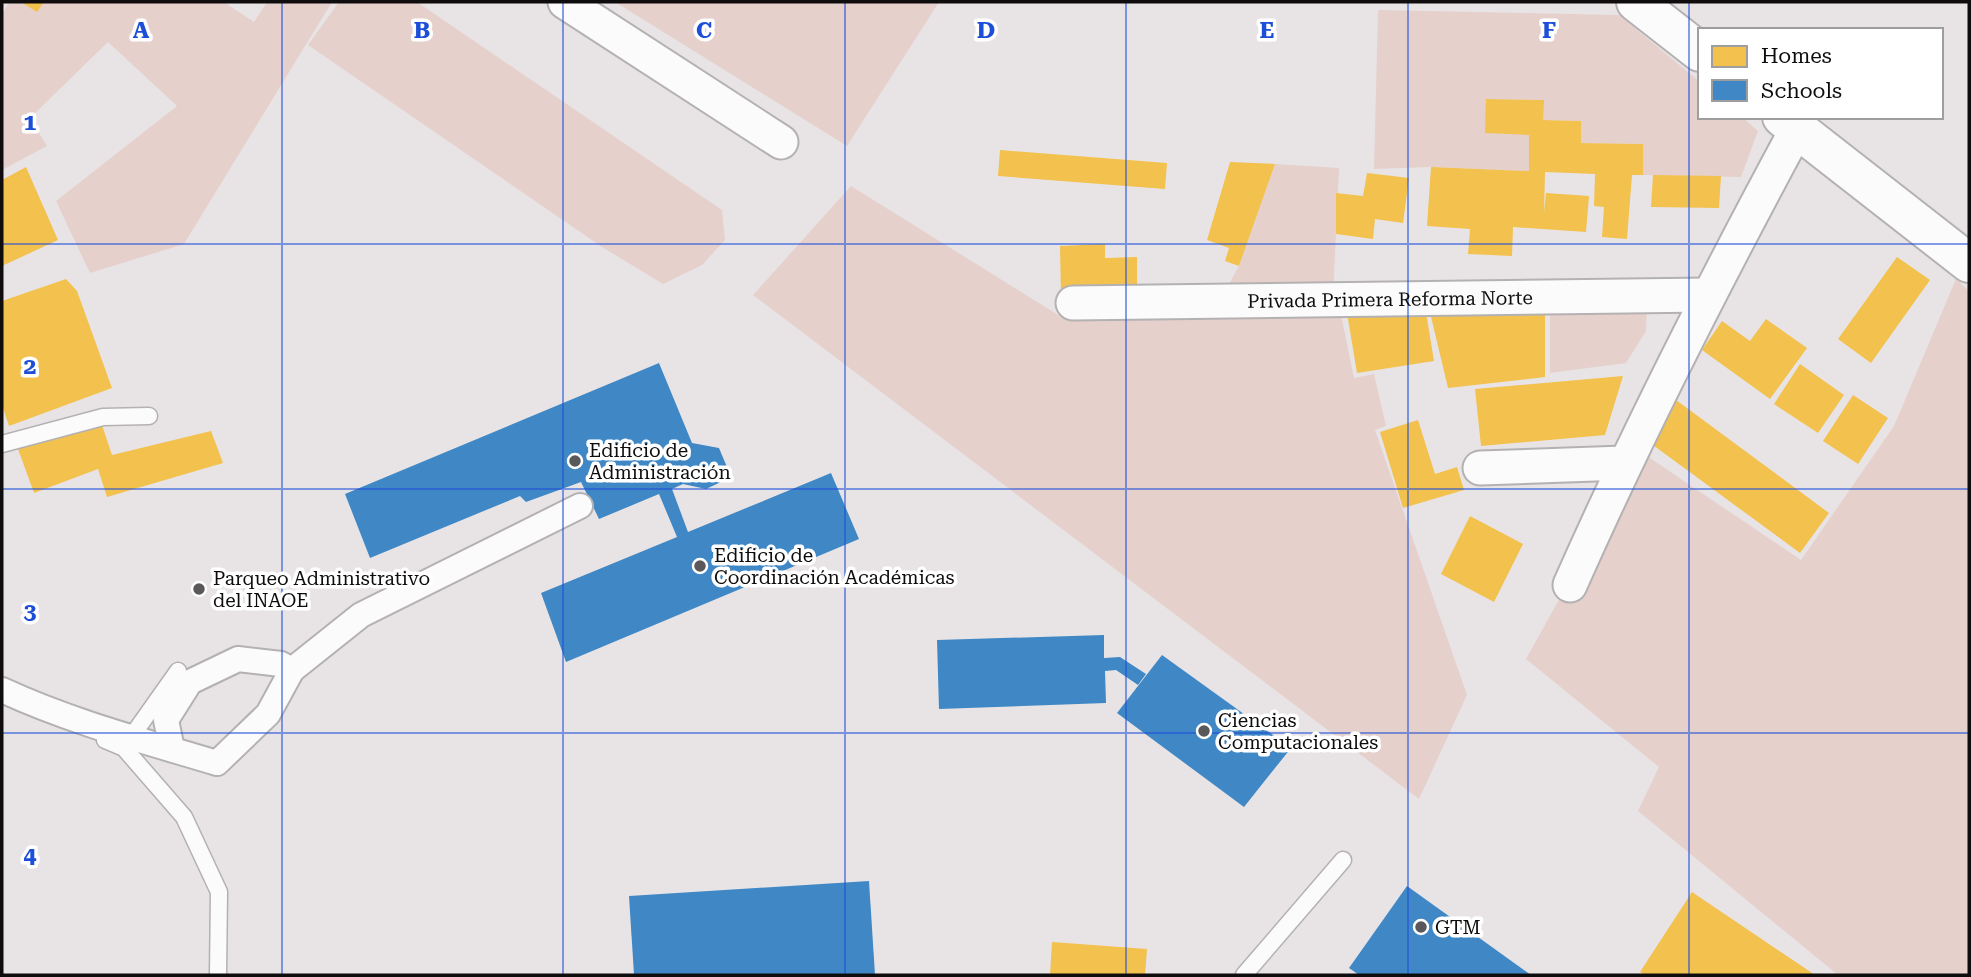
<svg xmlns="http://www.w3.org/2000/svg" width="1971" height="977" font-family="'Roboto Serif',serif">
<rect width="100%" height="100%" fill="#e8e4e6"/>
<g fill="#e5d0cc">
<path d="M 9,2 L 21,2 L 37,11 L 44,2 L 224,2 L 254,22 L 267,2 L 332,2 L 184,244 L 90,273 L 56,201 L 177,106 L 108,42 L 30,118 L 47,146 L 2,170 L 2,15 Z"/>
<path d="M 339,2 L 417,2 L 722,210 L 725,240 L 702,265 L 663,284 L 602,247 L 308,45 Z"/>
<path d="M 615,2 L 939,2 L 847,146 Z"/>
<path d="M 1378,10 L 1619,15 L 1700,82 L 1700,117 L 1742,117 L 1758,131 L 1741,177 L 1643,175 L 1643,144 L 1581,143 L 1581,121 L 1543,120 L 1543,100 L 1487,99 L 1529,135 L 1529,171 L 1431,167 L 1374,169 Z"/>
<path d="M 1275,164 L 1339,168 L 1333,297 L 1219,302 L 1239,266 Z"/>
<path d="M 851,186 L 1063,318 L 1339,305 L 1354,378 L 1374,374 L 1386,426 L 1375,430 L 1467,695 L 1419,799 L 753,295 Z"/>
<path d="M 1956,279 L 1969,291 L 1969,975 L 1838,975 L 1638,811 L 1659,767 L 1526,659 L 1641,452 L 1801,560 L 1894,426 Z"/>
<path d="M 1550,303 L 1647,303 L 1646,331 L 1626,363 L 1550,373 Z"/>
</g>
<g fill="#f2c14e">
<path d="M 21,2 L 44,2 L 37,12 Z"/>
<path d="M 1486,99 L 1544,100 L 1543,120 L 1581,121 L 1581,143 L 1643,144 L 1643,175 L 1632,175 L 1627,239 L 1602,237 L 1604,207 L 1594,206 L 1595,174 L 1545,172 L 1544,213 L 1546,193 L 1589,196 L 1586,232 L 1513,227 L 1512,256 L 1468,254 L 1470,229 L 1427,226 L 1431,167 L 1529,171 L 1529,135 L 1485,133 Z"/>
<path d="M 1000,150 L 1167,163 L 1165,189 L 998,176 Z"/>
<path d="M 1230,162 L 1275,164 L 1239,266 L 1225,261 L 1229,248 L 1207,240 Z"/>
<path d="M 26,167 L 58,240 L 2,266 L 2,180 Z"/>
<path d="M 1367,173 L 1409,178 L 1403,223 L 1375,219 L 1373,239 L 1336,234 L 1336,193 L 1363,196 Z"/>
<path d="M 1653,175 L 1721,176 L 1719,208 L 1651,207 Z"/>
<path d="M 1105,244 L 1105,258 L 1137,257 L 1137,293 L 1061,294 L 1060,246 Z"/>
<path d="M 1897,257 L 1930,280 L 1871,363 L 1838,339 Z"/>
<path d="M 66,279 L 77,291 L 112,388 L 9,426 L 2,405 L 2,301 Z"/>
<path d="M 1424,300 L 1434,361 L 1357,373 L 1347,313 Z"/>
<path d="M 1545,303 L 1545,377 L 1448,388 L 1428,304 Z"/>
<path d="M 1766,319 L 1807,348 L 1770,399 L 1702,350 L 1722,321 L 1750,341 Z"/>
<path d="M 1800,364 L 1844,395 L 1818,433 L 1774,404 Z"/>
<path d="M 1623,376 L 1605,435 L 1481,446 L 1475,389 Z"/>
<path d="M 1853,395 L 1888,418 L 1858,464 L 1823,441 Z"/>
<path d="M 1672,397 L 1829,513 L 1800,553 L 1642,437 Z"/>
<path d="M 100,419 L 112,455 L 211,431 L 223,463 L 107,497 L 98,469 L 34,493 L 18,449 Z"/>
<path d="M 1418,420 L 1435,474 L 1457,467 L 1464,490 L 1403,508 L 1380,432 Z"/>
<path d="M 1470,516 L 1523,544 L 1494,602 L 1441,574 Z"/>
<path d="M 1692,892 L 1815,975 L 1645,975 L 1640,972 Z"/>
<path d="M 1052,942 L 1147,949 L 1145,975 L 1050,975 Z"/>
</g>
<g fill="#3f88c5">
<path d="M 659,363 L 692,443 L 719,448 L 727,467 L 723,481 L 706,489 L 683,484 L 672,489 L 688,532 L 831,473 L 859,539 L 566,662 L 541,593 L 677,537 L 659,494 L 599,519 L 581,482 L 526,502 L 520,496 L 370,558 L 345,494 Z"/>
<path d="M 1104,635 L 1104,658 L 1120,657 L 1146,674 L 1138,685 L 1116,670 L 1105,671 L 1106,703 L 939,709 L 937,640 Z"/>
<path d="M 1162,655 L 1291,748 L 1244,807 L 1117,713 Z"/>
<path d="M 869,881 L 875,975 L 634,975 L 629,896 Z"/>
<path d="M 1407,886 L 1531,975 L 1359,975 L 1349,968 Z"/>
</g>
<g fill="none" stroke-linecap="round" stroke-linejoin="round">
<g stroke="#b4b1b2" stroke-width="19">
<g id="service">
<path d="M 2,444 L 103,417 L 149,416"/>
<path d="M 105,740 L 124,748 L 184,817 L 219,892 L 218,975"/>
<path d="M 127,743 L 178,671"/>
<path d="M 1244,975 L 1343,860"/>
</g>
</g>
<g stroke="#b4b1b2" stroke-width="28">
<g id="pedestrian">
<path d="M 2,690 C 71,722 144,741 217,763 L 268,714 L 292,670 L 361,615 L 580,506"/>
<path d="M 172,749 L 166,720 L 190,682 L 238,659 L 281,664 L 292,670"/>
</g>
</g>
<g stroke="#b4b1b2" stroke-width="37">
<g id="minor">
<path d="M 565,2 L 781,142"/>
<path id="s1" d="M 1073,303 L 1708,295"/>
<path d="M 1480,468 L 1624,463"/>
<path d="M 1570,585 C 1639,429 1716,279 1797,129"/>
</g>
</g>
<g stroke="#b4b1b2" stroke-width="42">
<g id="secondary">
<path d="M 1636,2 L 1700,52"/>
<path d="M 1782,117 L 1969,263"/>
</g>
</g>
<use href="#service" stroke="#fcfbfb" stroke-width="16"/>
<use href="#pedestrian" stroke="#fcfbfb" stroke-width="24"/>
<use href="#minor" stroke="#fcfbfb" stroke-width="33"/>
<use href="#secondary" stroke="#fcfbfb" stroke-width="38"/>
</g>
<path fill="none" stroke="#1d4ed8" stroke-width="2" stroke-opacity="0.55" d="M 282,2 L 282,975M 563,2 L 563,975M 845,2 L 845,975M 1126,2 L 1126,975M 1408,2 L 1408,975M 1689,2 L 1689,975M 2,244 L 1969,244M 2,489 L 1969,489M 2,733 L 1969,733"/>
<g fill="#5a5859" stroke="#fff" stroke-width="2.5">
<circle cx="575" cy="461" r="7"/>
<circle cx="700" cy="566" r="7"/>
<circle cx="199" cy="589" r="7"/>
<circle cx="1204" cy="731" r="7"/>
<circle cx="1421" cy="927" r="7"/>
</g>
<g text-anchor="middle" stroke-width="7" stroke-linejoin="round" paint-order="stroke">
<g font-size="19" fill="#0e0c0d" stroke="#fff">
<text dy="7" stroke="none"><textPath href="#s1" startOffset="317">Privada Primera Reforma Norte</textPath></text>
</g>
<g font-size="19" fill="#0e0c0d" stroke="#fff" text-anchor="start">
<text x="589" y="457">Edificio de<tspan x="589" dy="22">Administración</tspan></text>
<text x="714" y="562">Edificio de<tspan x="714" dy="22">Coordinación Académicas</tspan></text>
<text x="213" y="585">Parqueo Administrativo<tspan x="213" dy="22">del INAOE</tspan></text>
<text x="1218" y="727">Ciencias<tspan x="1218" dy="22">Computacionales</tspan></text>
<text x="1435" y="934">GTM</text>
</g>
</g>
<g font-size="23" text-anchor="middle" font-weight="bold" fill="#1d4ed8" stroke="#fff" stroke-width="7" stroke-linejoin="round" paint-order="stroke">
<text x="141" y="38">A</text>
<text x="422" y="38">B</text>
<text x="704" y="38">C</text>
<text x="986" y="38">D</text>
<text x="1267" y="38">E</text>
<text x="1549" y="38">F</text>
<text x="30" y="130">1</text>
<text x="30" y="374">2</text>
<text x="30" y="619">3</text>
<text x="30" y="863">4</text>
</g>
<rect width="1971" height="977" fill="none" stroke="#0e0c0d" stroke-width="7"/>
<rect x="1698" y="28" width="245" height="91" fill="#ffffff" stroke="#9f9e9e" stroke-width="2"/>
<rect x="1712" y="46" width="35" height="21" fill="#f2c14e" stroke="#9f9e9e" stroke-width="2"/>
<text x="1761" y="63" font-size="21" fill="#0e0c0d">Homes</text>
<rect x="1712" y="80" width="35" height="21" fill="#3f88c5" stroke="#9f9e9e" stroke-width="2"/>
<text x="1761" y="98" font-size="21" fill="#0e0c0d">Schools</text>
</svg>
